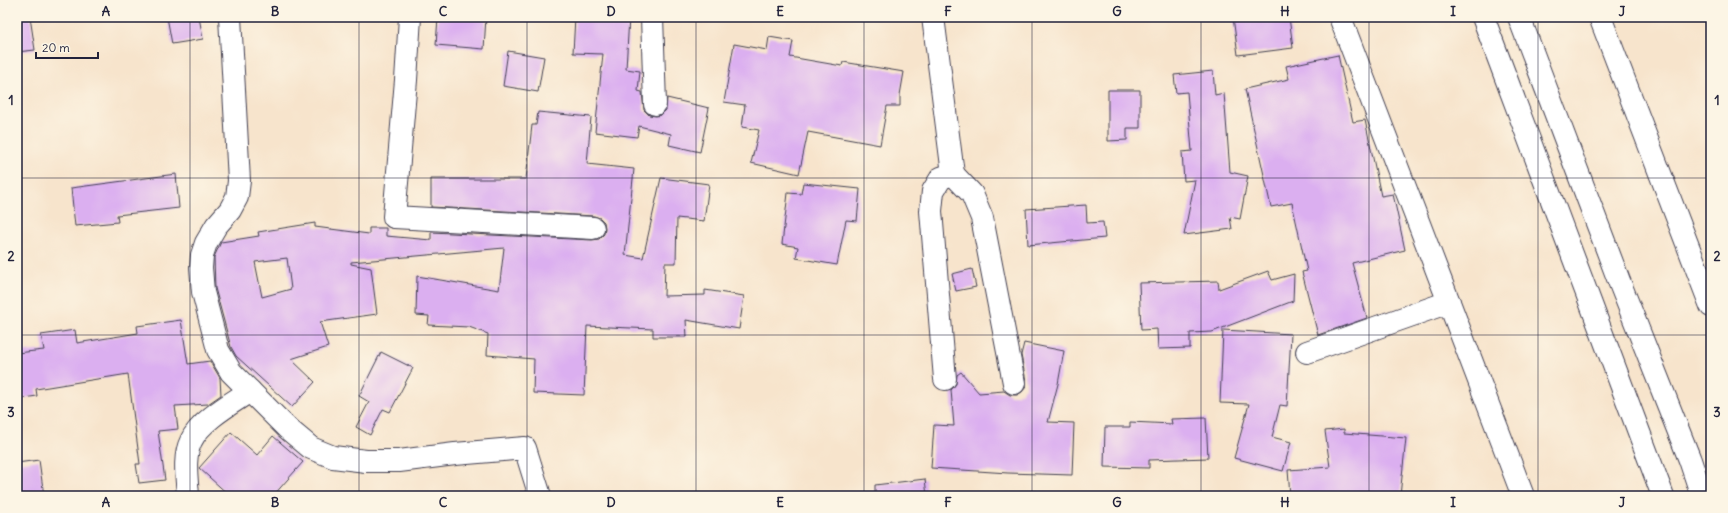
<svg xmlns="http://www.w3.org/2000/svg" width="1728" height="513" font-family="Delius,sans-serif">
<rect width="100%" height="100%" fill="#fcf5e5"/>
<filter id="ink" filterUnits="userSpaceOnUse"><feTurbulence type="fractalNoise" baseFrequency=".025" numOctaves="2"/><feDisplacementMap in="SourceGraphic" scale="8" xChannelSelector="R" yChannelSelector="G"/><feConvolveMatrix kernelMatrix="1 2 1 2 8 2 1 2 1" color-interpolation-filters="sRGB"/></filter>
<filter id="wash" filterUnits="userSpaceOnUse"><feTurbulence type="fractalNoise" baseFrequency=".012" numOctaves="4" result="noise"/><feDisplacementMap in="SourceGraphic" scale="16" xChannelSelector="R" yChannelSelector="G"/><feGaussianBlur stdDeviation="0.9" result="paint"/><feColorMatrix in="noise" values="0 0 0 0 0 0 0 0 0 0 0 0 0 0 0 0 0 1.4 0 .05"/><feComposite in="paint" operator="in"/></filter>
<g filter="url(#wash)">
<rect width="100%" height="100%" fill="#f7e4cc"/>
<g id="blocks">
<g fill="#dbaff0" fill-rule="evenodd">
<path d="M 17,17 L 30,17 L 35,50 L 17,52 Z"/>
<path d="M 167,17 L 199,17 L 203,39 L 172,44 Z"/>
<path d="M 438,17 L 486,17 L 484,49 L 436,45 Z"/>
<path d="M 575,17 L 629,17 L 626,69 L 640,71 L 638,91 L 642,92 L 644,110 L 649,115 L 656,116 L 661,115 L 666,110 L 667,98 L 709,108 L 700,152 L 669,145 L 671,134 L 639,126 L 637,137 L 595,132 L 603,54 L 573,53 Z"/>
<path d="M 1233,17 L 1289,17 L 1293,48 L 1238,55 Z"/>
<path d="M 769,37 L 793,41 L 790,57 L 842,66 L 843,62 L 904,72 L 900,95 L 900,106 L 887,106 L 880,145 L 808,132 L 799,174 L 751,163 L 759,130 L 742,127 L 745,105 L 724,102 L 734,44 L 767,50 Z"/>
<path d="M 508,51 L 544,57 L 538,92 L 503,86 Z"/>
<path d="M 1338,55 L 1353,122 L 1365,120 L 1381,196 L 1393,194 L 1405,250 L 1352,263 L 1367,318 L 1318,335 L 1302,272 L 1307,271 L 1292,203 L 1271,207 L 1245,89 L 1289,79 L 1286,66 Z"/>
<path d="M 1213,71 L 1215,95 L 1224,93 L 1230,172 L 1248,176 L 1240,219 L 1230,217 L 1232,229 L 1184,235 L 1195,180 L 1184,181 L 1182,152 L 1192,151 L 1187,92 L 1176,93 L 1174,75 Z"/>
<path d="M 1108,90 L 1140,90 L 1140,128 L 1127,128 L 1127,140 L 1108,141 Z"/>
<path d="M 538,112 L 591,117 L 587,164 L 634,169 L 625,255 L 643,258 L 661,178 L 709,184 L 704,221 L 677,218 L 676,263 L 665,263 L 664,296 L 705,295 L 705,290 L 744,296 L 739,329 L 686,320 L 687,337 L 653,337 L 653,329 L 587,326 L 584,395 L 533,393 L 534,359 L 487,355 L 488,334 L 469,327 L 428,325 L 429,316 L 416,315 L 417,276 L 499,290 L 504,248 L 351,262 L 351,264 L 371,268 L 377,314 L 320,322 L 328,347 L 291,359 L 315,382 L 292,407 L 236,356 L 231,347 L 215,288 L 214,257 L 221,242 L 259,236 L 258,232 L 315,223 L 315,227 L 369,234 L 369,228 L 386,228 L 386,236 L 431,240 L 431,232 L 592,240 L 599,239 L 604,234 L 605,228 L 604,222 L 600,218 L 594,216 L 431,207 L 431,179 L 526,179 L 532,125 L 536,125 ZM 287,258 L 291,289 L 262,297 L 255,262 Z"/>
<path d="M 176,174 L 179,208 L 117,215 L 118,222 L 75,226 L 71,188 Z"/>
<path d="M 803,183 L 860,189 L 857,221 L 846,220 L 837,265 L 796,258 L 798,247 L 782,244 L 788,193 L 801,194 Z"/>
<path d="M 1086,205 L 1087,223 L 1103,222 L 1105,238 L 1028,245 L 1026,209 Z"/>
<path d="M 972,269 L 976,287 L 956,291 L 952,274 Z"/>
<path d="M 1268,271 L 1272,280 L 1294,274 L 1293,301 L 1212,332 L 1190,333 L 1190,348 L 1158,349 L 1157,329 L 1141,330 L 1139,283 L 1218,281 L 1219,289 Z"/>
<path d="M 181,320 L 188,364 L 210,361 L 220,378 L 221,395 L 208,404 L 175,406 L 178,429 L 158,431 L 165,480 L 139,483 L 136,464 L 140,464 L 128,374 L 36,389 L 37,396 L 17,399 L 17,353 L 44,350 L 41,335 L 75,330 L 77,343 L 138,333 L 137,326 Z"/>
<path d="M 1223,330 L 1291,334 L 1287,406 L 1280,405 L 1272,437 L 1291,442 L 1283,471 L 1234,458 L 1249,404 L 1220,403 Z"/>
<path d="M 1024,343 L 1064,351 L 1058,384 L 1048,422 L 1074,423 L 1072,475 L 1008,473 L 931,468 L 934,425 L 954,426 L 951,390 L 956,384 L 957,375 L 961,372 L 979,393 L 1004,391 L 1010,395 L 1017,395 L 1022,392 L 1026,387 L 1026,381 L 1021,355 Z"/>
<path d="M 381,352 L 413,368 L 390,412 L 383,409 L 370,435 L 356,427 L 369,402 L 359,396 Z"/>
<path d="M 1206,418 L 1208,458 L 1149,460 L 1149,468 L 1104,467 L 1105,427 L 1130,427 L 1130,422 L 1172,424 L 1171,419 Z"/>
<path d="M 1344,429 L 1344,433 L 1406,438 L 1400,496 L 1290,496 L 1288,470 L 1330,467 L 1325,431 Z"/>
<path d="M 231,432 L 257,455 L 273,436 L 303,462 L 273,496 L 230,496 L 199,468 Z"/>
<path d="M 39,460 L 44,496 L 17,496 L 17,463 Z"/>
<path d="M 925,479 L 927,496 L 875,496 L 875,485 Z"/>
</g>
</g>
</g>
<g filter="url(#ink)">
<use href="#blocks" fill-opacity="0" stroke="#423f51" stroke-width="1"/>
<g fill="none" stroke-linecap="round" stroke-linejoin="round">
<g stroke="#423f51" stroke-width="24">
<g id="minor">
<path d="M 230,17 L 239,181 L 237,197 L 230,210 L 216,226 L 206,243 L 202,255 L 201,268 L 203,292 L 218,350 L 231,372 L 287,428 L 311,448 L 333,457 L 366,461 L 399,461 L 455,454 L 525,448 L 540,496"/>
<path d="M 410,17 L 406,80 L 394,217 L 593,228"/>
<path d="M 652,17 L 655,104"/>
<path d="M 933,17 L 953,174"/>
<path d="M 1340,17 L 1523,496"/>
<path d="M 1600,17 L 1711,306"/>
<path d="M 1307,352 L 1449,302"/>
<path d="M 945,379 L 931,211 L 933,191 L 941,178 L 953,174 L 972,194 L 982,218 L 1014,383"/>
<path d="M 188,496 C 187,479 183,457 191,441 C 200,421 232,403 250,391"/>
</g>
</g>
<g stroke="#423f51" stroke-width="24">
<g id="highway">
<path d="M 1483,17 L 1663,496"/>
<path d="M 1519,17 L 1619,281 L 1690,460 L 1702,496"/>
</g>
</g>
<use href="#minor" stroke="#fff" stroke-width="22"/>
<use href="#highway" stroke="#fff" stroke-width="22"/>
</g>
</g>
<path fill="none" stroke="#22223b" stroke-width="1" stroke-opacity="0.55" d="M 190,17 L 190,496M 359,17 L 359,496M 527,17 L 527,496M 696,17 L 696,496M 864,17 L 864,496M 1032,17 L 1032,496M 1201,17 L 1201,496M 1369,17 L 1369,496M 1538,17 L 1538,496M 17,178 L 1711,178M 17,335 L 1711,335"/>
<rect width="1728" height="513" fill="none" stroke="#fcf5e5" stroke-width="44"/>
<path d="M36 52v6h62v-6" fill="none" stroke="#22223b" stroke-width="2"/>
<text x="42" y="52" font-size="12" fill="#22223b" stroke="#fcf5e5" stroke-width="3" paint-order="stroke">20 m</text>
<rect x="22" y="22" width="1684" height="469" fill="none" stroke="#22223b" stroke-width="1.5"/>
<g font-size="13" text-anchor="middle" font-weight="bold" fill="#22223b">
<text x="106" y="16">A</text>
<text x="275" y="16">B</text>
<text x="443" y="16">C</text>
<text x="611" y="16">D</text>
<text x="780" y="16">E</text>
<text x="948" y="16">F</text>
<text x="1117" y="16">G</text>
<text x="1285" y="16">H</text>
<text x="1453" y="16">I</text>
<text x="1622" y="16">J</text>
<text x="11" y="105">1</text>
<text x="1717" y="105">1</text>
<text x="11" y="261">2</text>
<text x="1717" y="261">2</text>
<text x="11" y="417">3</text>
<text x="1717" y="417">3</text>
<text x="106" y="507">A</text>
<text x="275" y="507">B</text>
<text x="443" y="507">C</text>
<text x="611" y="507">D</text>
<text x="780" y="507">E</text>
<text x="948" y="507">F</text>
<text x="1117" y="507">G</text>
<text x="1285" y="507">H</text>
<text x="1453" y="507">I</text>
<text x="1622" y="507">J</text>
</g>
</svg>
